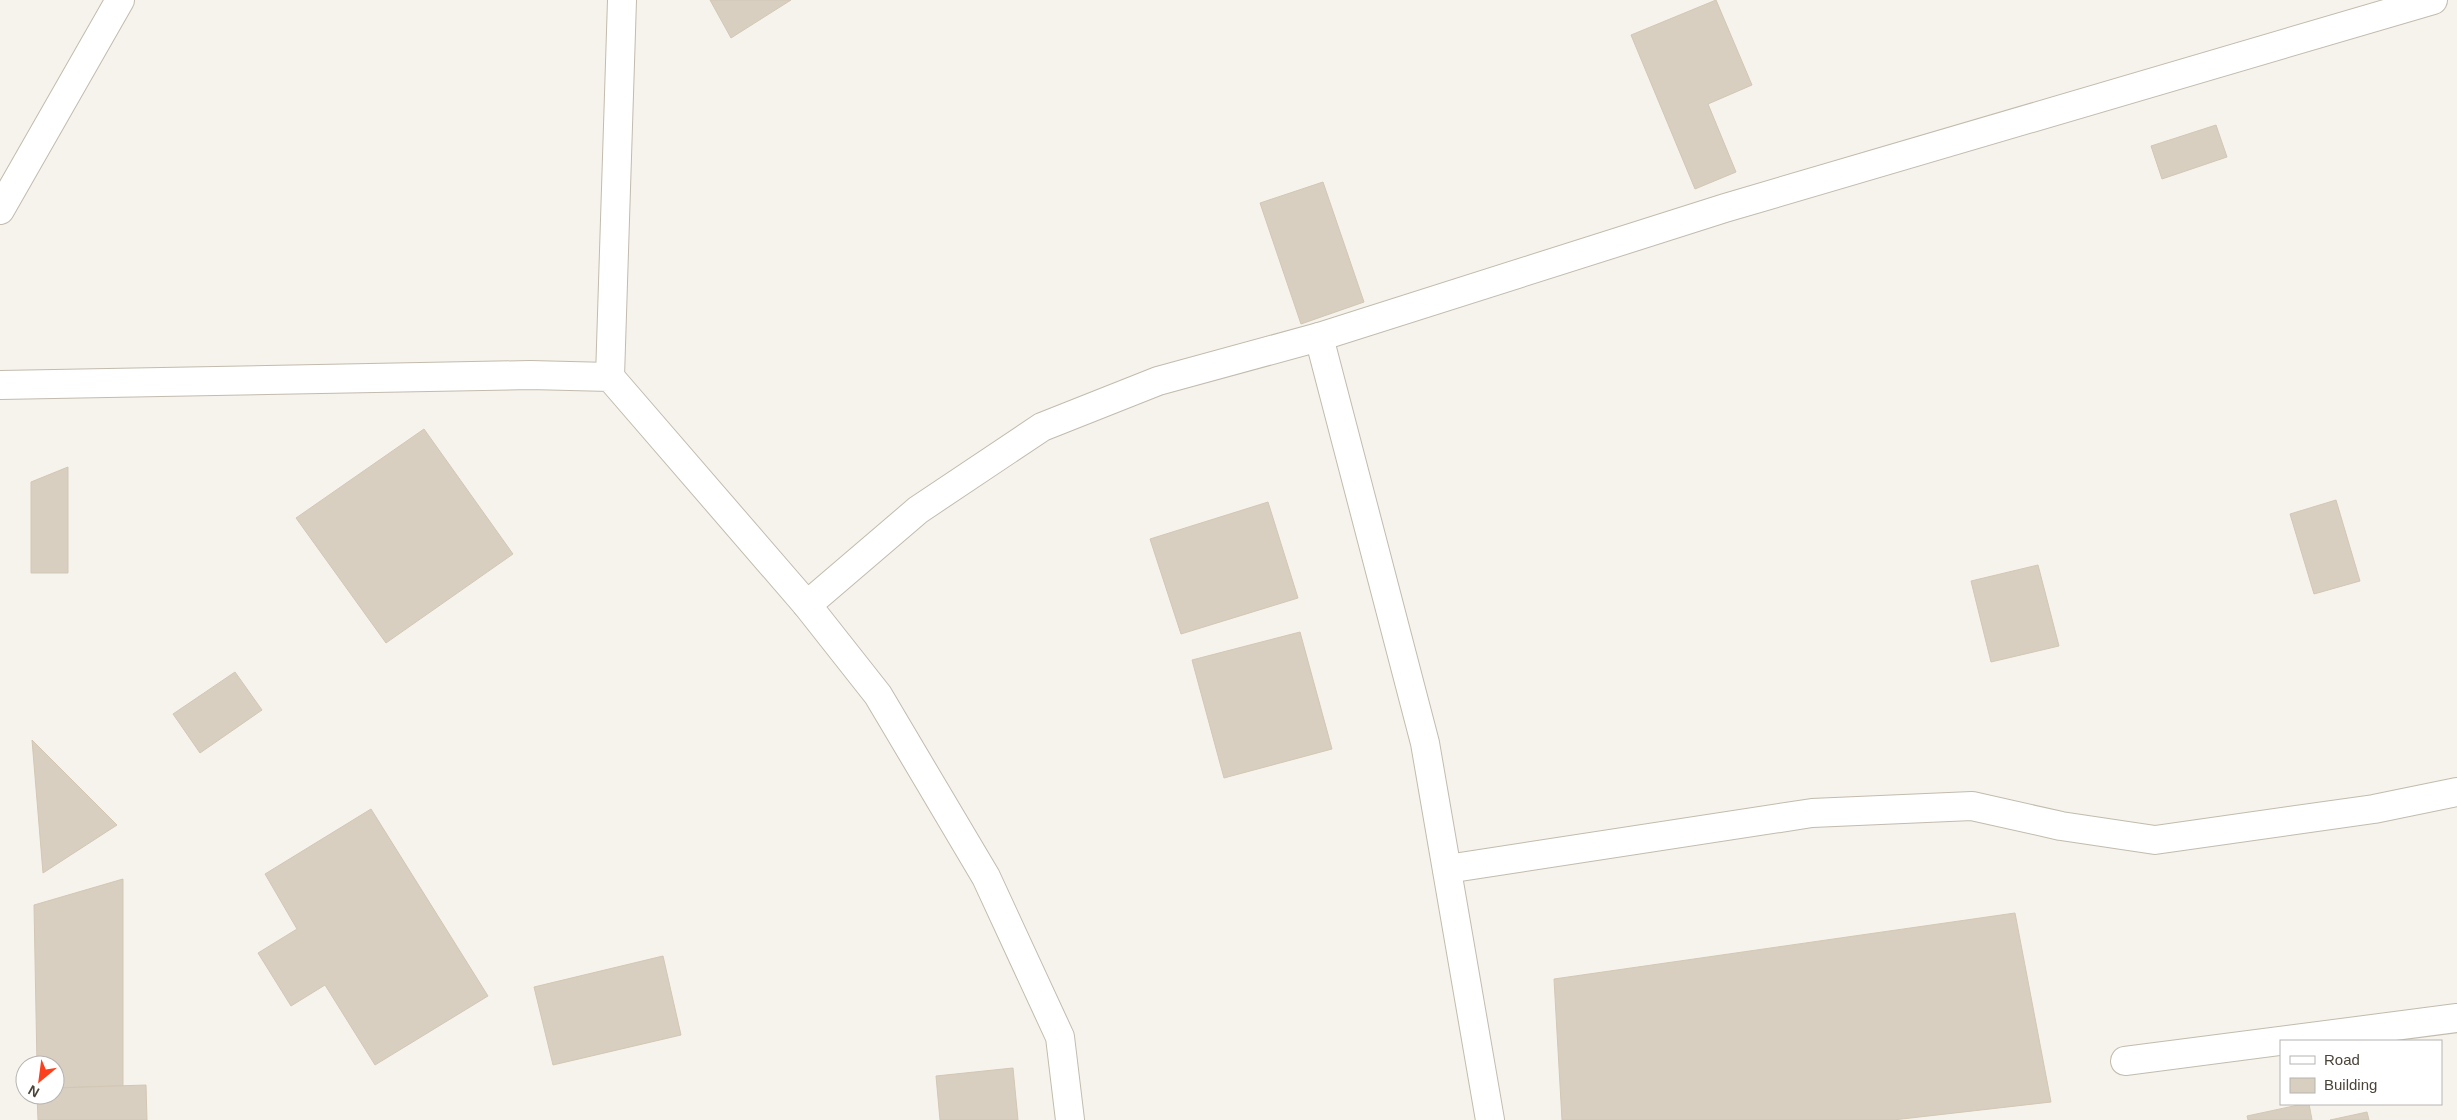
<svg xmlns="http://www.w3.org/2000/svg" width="2457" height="1120" font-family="Arial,sans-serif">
<rect width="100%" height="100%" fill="#f6f3ec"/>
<g fill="#d8cfc1" stroke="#d3c7b4">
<path d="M 710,0 L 791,0 L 731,38 Z"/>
<path d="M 1716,0 L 1752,85 L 1708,104 L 1736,172 L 1695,189 L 1631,35 Z"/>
<path d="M 2216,125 L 2227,157 L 2162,179 L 2151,146 Z"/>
<path d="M 1323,182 L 1364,302 L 1301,324 L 1260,203 Z"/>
<path d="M 424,429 L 513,554 L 386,643 L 296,518 Z"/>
<path d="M 68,467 L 68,573 L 31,573 L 31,482 Z"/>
<path d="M 2336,500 L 2360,581 L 2314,594 L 2290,514 Z"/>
<path d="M 1268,502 L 1298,598 L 1181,634 L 1150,539 Z"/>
<path d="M 2038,565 L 2059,646 L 1991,662 L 1971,581 Z"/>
<path d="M 1300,632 L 1332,749 L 1224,778 L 1192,660 Z"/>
<path d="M 235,672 L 262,710 L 200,753 L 173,714 Z"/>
<path d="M 32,740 L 117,825 L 43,873 Z"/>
<path d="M 371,809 L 488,996 L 375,1065 L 325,985 L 291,1006 L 258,953 L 297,929 L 265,874 Z"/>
<path d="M 123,879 L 123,1086 L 55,1088 L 55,1065 L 37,1065 L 34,905 Z"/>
<path d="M 2015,913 L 2051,1102 L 1893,1120 L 1562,1120 L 1554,979 Z"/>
<path d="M 663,956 L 681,1035 L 553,1065 L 534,987 Z"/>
<path d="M 1013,1068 L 1018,1120 L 940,1120 L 936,1076 Z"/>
<path d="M 146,1085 L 147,1120 L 38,1120 L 37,1095 L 55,1095 L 55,1088 Z"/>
<path d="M 2303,1104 L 2309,1104 L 2312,1120 L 2248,1120 L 2247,1116 Z"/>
<path d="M 2367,1112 L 2369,1120 L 2330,1120 Z"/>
</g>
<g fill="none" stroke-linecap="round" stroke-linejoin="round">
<g stroke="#c2bbae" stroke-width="30">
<g id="minor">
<path d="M 0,210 L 120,0"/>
<path d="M 1319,337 L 1425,743 L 1490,1120"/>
<path d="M 610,377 L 622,0"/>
<path d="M 0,385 L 530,375 L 610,377 L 807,605 L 878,695 L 986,877 L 1060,1037 L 1070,1120"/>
<path d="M 807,605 L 918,510 L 1042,427 L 1158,381 L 1319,337 L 1725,208 L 2433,0"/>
<path d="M 1447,869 L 1812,813 L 1972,806 L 2061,826 L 2155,840 L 2374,809 L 2457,792"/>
<path d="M 2125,1061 L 2457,1018"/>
</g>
</g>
<use href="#minor" stroke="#fff" stroke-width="28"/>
</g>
<rect x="2280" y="1040" width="162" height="65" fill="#ffffff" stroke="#b7b4b0"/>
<rect x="2290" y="1056" width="25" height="8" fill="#ffffff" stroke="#b7b4b0"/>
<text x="2324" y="1065" font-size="15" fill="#4b4439">Road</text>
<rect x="2290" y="1078" width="25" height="15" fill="#d8cfc1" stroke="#b7b4b0"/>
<text x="2324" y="1090" font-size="15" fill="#4b4439">Building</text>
<g transform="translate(40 1080) rotate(209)"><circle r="24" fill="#ffffff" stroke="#b7b4b0"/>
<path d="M0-4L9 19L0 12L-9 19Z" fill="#fc3f1d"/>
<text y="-8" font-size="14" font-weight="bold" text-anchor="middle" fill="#4b4439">N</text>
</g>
</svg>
